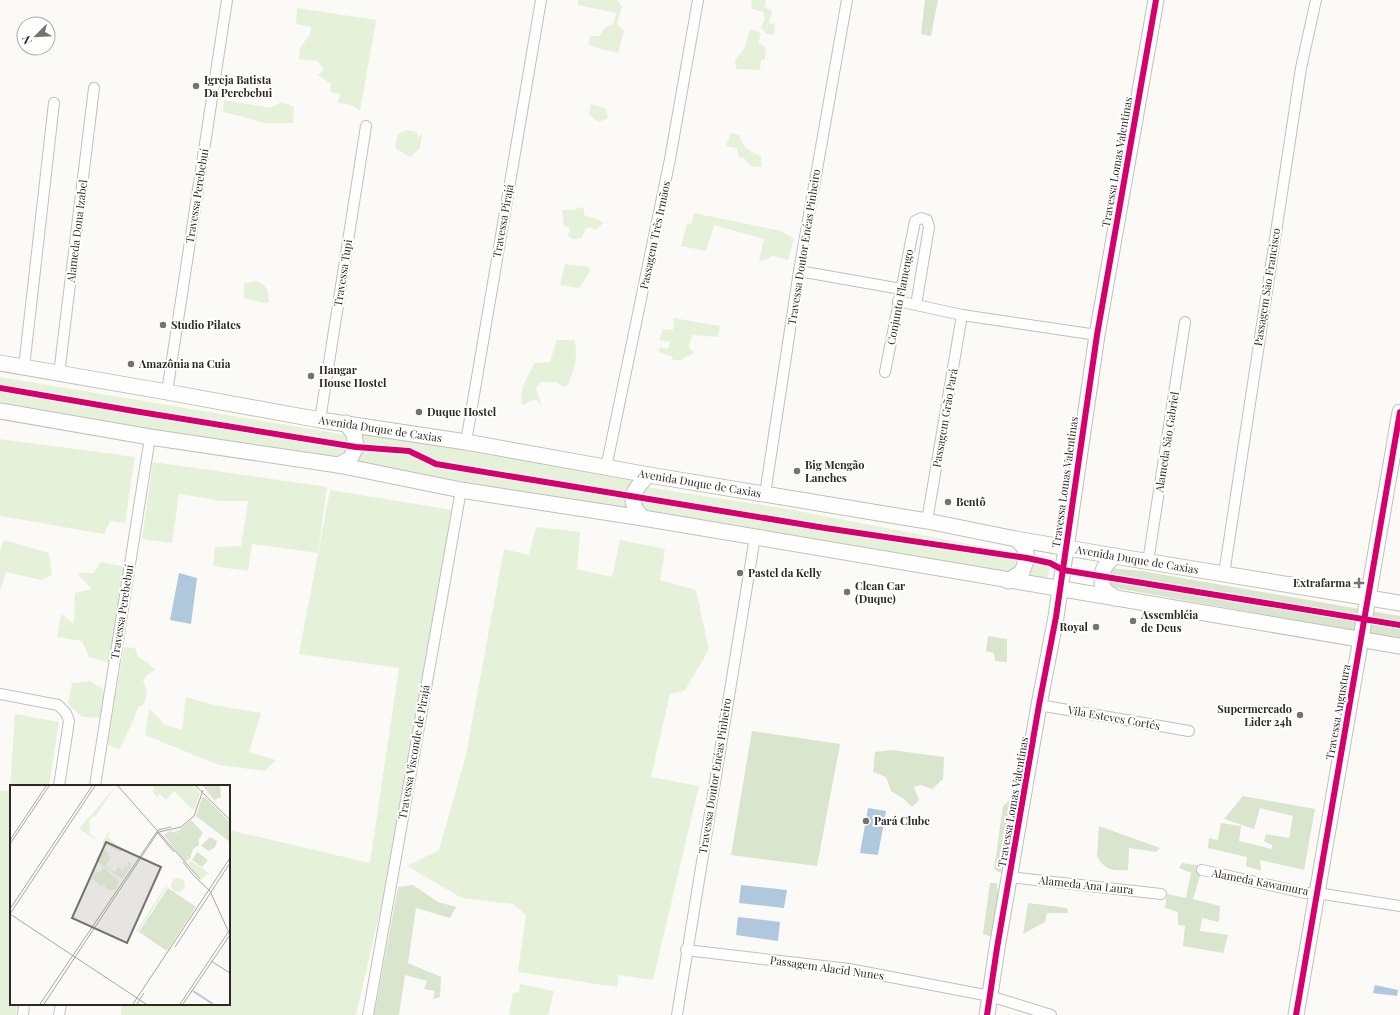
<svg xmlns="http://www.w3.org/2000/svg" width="1400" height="1015" font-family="'Playfair Display',serif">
<rect width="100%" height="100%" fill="#fbfaf7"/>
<g fill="#e6f1da">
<path d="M 578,0 L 617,0 L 622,7 L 617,24 L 624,31 L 618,53 C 608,50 595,49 588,44 L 590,36 L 599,36 L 606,27 L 614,23 L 616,13 L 578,5 Z"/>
<path d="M 751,0 L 766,0 L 764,7 L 772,11 L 769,23 L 775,24 L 774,35 L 767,34 L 761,28 L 765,19 L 763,12 L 752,9 Z"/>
<path d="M 297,8 L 376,20 L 360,111 L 352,105 L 338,103 L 340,94 L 330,92 L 331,84 L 318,75 L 324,69 L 317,61 L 299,59 L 300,48 L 310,34 L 311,27 L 296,24 Z"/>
<path d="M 750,29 L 761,33 L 758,43 L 766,47 L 765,59 L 761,60 L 760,70 L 736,69 L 735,60 L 744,49 Z"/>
<path d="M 224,100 L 270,108 L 282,102 L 294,107 L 293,123 L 264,123 L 244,117 L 223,112 Z"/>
<path d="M 591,104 L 606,109 L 608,118 L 599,122 L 589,115 Z"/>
<path d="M 407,130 L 417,132 L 418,137 L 422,134 L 420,148 L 410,157 L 395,148 L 398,134 Z"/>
<path d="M 731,133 L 739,135 C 744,149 748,150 761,156 L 762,167 L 750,166 L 744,158 L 739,157 L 737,148 L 726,146 Z"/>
<path d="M 578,207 L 584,209 L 584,215 L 594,218 L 604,223 L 595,230 L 589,227 L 586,229 L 581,238 L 573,239 L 568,236 L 570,228 L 564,226 L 562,210 L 575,210 Z"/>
<path d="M 694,213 L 781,231 L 794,239 L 788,260 L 773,256 L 759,262 L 764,239 L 714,225 L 706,251 L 681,246 L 687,224 L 692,223 Z"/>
<path d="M 565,264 L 589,267 L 590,272 L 579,288 L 560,285 Z"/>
<path d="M 253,281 C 266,282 269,291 269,302 L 265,303 L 244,298 L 244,284 Z"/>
<path d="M 673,318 L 720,326 L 718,337 L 692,335 L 689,347 L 694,353 L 681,360 L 673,360 L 672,357 L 659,352 L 660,347 L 668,349 L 670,342 L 659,340 L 663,329 L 673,330 L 674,322 Z"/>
<path d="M 557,340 L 574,340 C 579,353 574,372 568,385 L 563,387 L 556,382 L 541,382 L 536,388 L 542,407 L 536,399 L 522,405 C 519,388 527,378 535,363 L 550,362 Z"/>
<path d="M 0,377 L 347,435 L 350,441 L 347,452 L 337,458 L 117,426 L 0,406 Z"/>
<path d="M 357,430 L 636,480 L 630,511 L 353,462 Z"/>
<path d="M 0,439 L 135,457 L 125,523 L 110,521 L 104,534 L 0,516 Z"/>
<path d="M 153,462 L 327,487 L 318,553 L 252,544 L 248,571 L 213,566 L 215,547 L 241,546 L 248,501 L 221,501 L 179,494 L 172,543 L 142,539 Z"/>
<path d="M 646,487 L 788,509 L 1050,560 L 1048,578 L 891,554 L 645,511 L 640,508 L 640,492 Z"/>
<path d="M 330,490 L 452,510 L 389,872 L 356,1015 L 121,1015 L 121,1004 L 229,1004 L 229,830 L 370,863 L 399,668 L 299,654 Z"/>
<path d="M 536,527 L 580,532 L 577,569 L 612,577 L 620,540 L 665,549 L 660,580 L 696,590 L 709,650 L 685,690 L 670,694 L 651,777 L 699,786 L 653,980 L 619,975 L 617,987 L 518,972 L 526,915 L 513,904 L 462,898 L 407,866 L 439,850 L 466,755 L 504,549 L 529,555 Z"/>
<path d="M 4,540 L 49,553 L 52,575 L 41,580 L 6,572 L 1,589 L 0,589 L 0,552 Z"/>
<path d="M 101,562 L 126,567 L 110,663 L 89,657 L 82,641 L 57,637 L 61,614 L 74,624 L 75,593 L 92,589 L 77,573 L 93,573 Z"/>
<path d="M 124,647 L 135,648 L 138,657 L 148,663 L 156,670 L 146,676 L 143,681 L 147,690 L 144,704 L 138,707 L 134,719 L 119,750 L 107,744 Z"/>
<path d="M 90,681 L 106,691 L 102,718 L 82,717 L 68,704 L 72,683 Z"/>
<path d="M 186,697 L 213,705 L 261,713 L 249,752 L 276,760 L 265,771 L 219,765 L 145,735 L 149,708 L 165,725 L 182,730 Z"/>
<path d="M 15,714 L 59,722 L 49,786 L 11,786 L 11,1004 L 17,1004 L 16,1015 L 0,1015 L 0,791 L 10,790 Z"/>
<path d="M 520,984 L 554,991 L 548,1015 L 509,1015 L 513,993 L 519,992 Z"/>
</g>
<g fill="#d9e5cd">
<path d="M 925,0 L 938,0 L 931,36 L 921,34 Z"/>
<path d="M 1111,568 L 1142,571 L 1400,616 L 1400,639 L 1110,587 Z"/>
<path d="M 988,636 L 1007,639 L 1007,662 L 995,661 L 994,653 L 986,651 Z"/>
<path d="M 752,731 L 840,744 L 817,866 L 731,855 Z"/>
<path d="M 892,750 L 944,757 L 943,779 L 932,789 L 921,785 L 914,787 L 919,800 L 912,807 L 904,799 L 891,791 L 886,777 L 873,772 L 875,752 Z"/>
<path d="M 1243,796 L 1315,809 L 1304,870 L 1260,860 L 1261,871 L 1246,866 L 1247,857 L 1208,848 L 1209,838 L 1218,840 L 1221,823 L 1241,826 L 1239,841 L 1272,849 L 1272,845 L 1264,841 L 1266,834 L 1289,838 L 1293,816 L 1260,808 L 1254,829 L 1224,819 Z"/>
<path d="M 1013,797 L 1017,799 L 1002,874 L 994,869 L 1003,806 Z"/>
<path d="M 1099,826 L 1160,848 L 1156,852 L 1129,848 L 1128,870 C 1113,871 1104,870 1097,856 Z"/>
<path d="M 1182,863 L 1203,866 L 1193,899 L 1220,906 L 1219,922 L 1202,918 L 1200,931 L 1228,935 L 1223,953 L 1183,946 L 1185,926 L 1178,925 L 1178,912 L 1165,908 L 1167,894 L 1186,898 L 1191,873 L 1179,868 Z"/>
<path d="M 990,883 L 997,883 L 998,894 L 1002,898 L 997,935 L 990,936 L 983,934 Z"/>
<path d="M 413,885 L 438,902 L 456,907 L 450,918 L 416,908 L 408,963 L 441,977 L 440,997 L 433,999 L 435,991 L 424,989 L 427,981 L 405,975 L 399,1015 L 374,1015 L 398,887 Z"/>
<path d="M 1028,903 L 1067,908 L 1068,913 L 1047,913 L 1045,922 L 1023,934 Z"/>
</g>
<g fill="#b0c8de">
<path d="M 179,573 L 197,578 L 191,624 L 170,620 Z"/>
<path d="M 868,808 L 886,811 L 878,855 L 860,853 Z"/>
<path d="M 741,885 L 787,890 L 784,908 L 739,903 Z"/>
<path d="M 738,917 L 780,922 L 778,941 L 736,935 Z"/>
<path d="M 1375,985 L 1398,990 L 1397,996 L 1373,993 Z"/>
</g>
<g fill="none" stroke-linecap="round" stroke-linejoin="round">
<g stroke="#c3c0ba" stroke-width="12">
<g id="street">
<path d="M 799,271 L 901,289"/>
<path d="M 898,301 L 962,315 L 1097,335"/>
<path d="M 24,367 L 54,103"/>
<path d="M 885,372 L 915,221 L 921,218 L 927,220 L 929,227 L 916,305"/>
<path d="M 59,374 L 94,88"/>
<path d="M 167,392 L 227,0"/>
<path d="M 320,420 L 366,126"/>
<path d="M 466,442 L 541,0"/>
<path d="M 606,468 L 670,159 L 698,0"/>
<path d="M 765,494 L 799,271 L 847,0"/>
<path d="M 927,521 L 962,315"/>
<path d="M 1148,562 L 1185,322"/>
<path d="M 1224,574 L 1301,68 L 1316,0"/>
<path d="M 0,694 L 58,705 L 66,713 L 69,721 L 59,786"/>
<path d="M 1039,705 L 1189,731"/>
<path d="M 95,786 L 150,437"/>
<path d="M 1202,870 L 1305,893 L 1317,893 L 1400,906"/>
<path d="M 1010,877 L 1161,894"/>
<path d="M 686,950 L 849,969 L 990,996 L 1051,1015"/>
<path d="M 23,1015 L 24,1004"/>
<path d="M 59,1015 L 61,1004"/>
<path d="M 368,1015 L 461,490"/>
<path d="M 677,1015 L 755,537"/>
</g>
</g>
<g stroke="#c3c0ba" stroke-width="17">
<g id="secondary">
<path id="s1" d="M 0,363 L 167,392 L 320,420 L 466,442 L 649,475 L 927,521 L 1016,539 L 1114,556 L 1400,603"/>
<path d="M 0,411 L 150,437 L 338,465 L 461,490 L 643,518 L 1400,646"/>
<path d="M 338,465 L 350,459 L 356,447 L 354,434 L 346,423"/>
<path d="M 643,518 C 640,515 635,510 634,505 C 630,493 640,483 649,475"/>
<path d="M 1114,556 C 1102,568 1100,573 1103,589 L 1115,598"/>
<path d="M 1008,581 L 1022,572 L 1027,558 L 1025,548 L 1016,539"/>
<path d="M 987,1015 L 997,948 L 1039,705 L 1056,617 L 1097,335 L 1156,0"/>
<path d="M 1296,1015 L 1400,412"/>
</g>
</g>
<use href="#street" stroke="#fefefe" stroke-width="10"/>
<use href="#secondary" stroke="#fefefe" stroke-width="15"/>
<g stroke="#fff" stroke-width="8">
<g id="cycleway">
<path d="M 0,388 L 134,411 L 356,447 L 409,451 L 436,464 L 825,528 L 1027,558 L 1050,563 L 1063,570 L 1400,625"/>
<path d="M 987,1015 L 997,948 L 1039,705 L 1056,617 L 1097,335 L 1156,0"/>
<path d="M 1296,1015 L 1400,412"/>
</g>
</g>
<use href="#cycleway" stroke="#d6006c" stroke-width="6"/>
</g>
<g fill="#76736b" stroke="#fff" stroke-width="1.5">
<circle cx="196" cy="86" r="4"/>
<circle cx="163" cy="325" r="4"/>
<circle cx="131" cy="364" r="4"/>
<circle cx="311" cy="376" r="4"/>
<circle cx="419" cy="412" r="4"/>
<circle cx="797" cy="471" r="4"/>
<circle cx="948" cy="502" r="4"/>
<circle cx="740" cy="573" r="4"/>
<path d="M1357 577h4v4h4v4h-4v4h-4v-4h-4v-4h4z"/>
<circle cx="847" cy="592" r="4"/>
<circle cx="1133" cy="621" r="4"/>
<circle cx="1096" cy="627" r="4"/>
<circle cx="1300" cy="715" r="4"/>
<circle cx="866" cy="821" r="4"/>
</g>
<g text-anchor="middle" stroke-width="4" stroke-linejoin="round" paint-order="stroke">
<g font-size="11" font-weight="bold" fill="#2f2a1f" stroke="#fff" text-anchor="start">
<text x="204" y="84">Igreja Batista<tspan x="204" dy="13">Da Perebebui</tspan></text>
<text x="171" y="329">Studio Pilates</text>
<text x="139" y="368">Amazônia na Cuia</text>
<text x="319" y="374">Hangar<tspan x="319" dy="13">House Hostel</tspan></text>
<text x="427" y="416">Duque Hostel</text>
<text x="805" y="469">Big Mengão<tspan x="805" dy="13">Lanches</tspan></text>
<text x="956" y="506">Bentô</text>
<text x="748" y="577">Pastel da Kelly</text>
<text x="1351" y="587" text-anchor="end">Extrafarma</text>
<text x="855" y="590">Clean Car<tspan x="855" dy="13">(Duque)</tspan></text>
<text x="1141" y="619">Assembléia<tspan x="1141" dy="13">de Deus</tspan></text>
<text x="1088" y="631" text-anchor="end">Royal</text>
<text x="1292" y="713" text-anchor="end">Supermercado<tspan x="1292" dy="13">Lider 24h</tspan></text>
<text x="874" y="825">Pará Clube</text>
</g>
<g font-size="11" fill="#2f2a1f" stroke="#fff">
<text transform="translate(1117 162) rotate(-80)" y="4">Travessa Lomas Valentinas</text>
<text transform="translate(197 196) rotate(-81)" y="4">Travessa Perebebuí</text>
<text transform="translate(503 221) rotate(-80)" y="4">Travessa Pirajá</text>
<text transform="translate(77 231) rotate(-83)" y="4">Alameda Dona Izabel</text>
<text transform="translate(655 235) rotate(-78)" y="4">Passagem Três Irmãos</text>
<text transform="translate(804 247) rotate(-81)" y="4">Travessa Doutor Enéas Pinheiro</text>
<text transform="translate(343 273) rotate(-81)" y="4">Travessa Tupi</text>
<text transform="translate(1267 287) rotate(-81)" y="4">Passagem São Francisco</text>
<text transform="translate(900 297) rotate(-79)" y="4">Conjunto Flamengo</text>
<text transform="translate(945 418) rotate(-80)" y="4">Passagem Grão Pará</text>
<text dy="4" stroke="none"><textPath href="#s1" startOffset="386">Avenida Duque de Caxias</textPath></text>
<text transform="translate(1167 442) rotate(-81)" y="4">Alameda São Gabriel</text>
<text transform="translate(1065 482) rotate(-82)" y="4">Travessa Lomas Valentinas</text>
<text dy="4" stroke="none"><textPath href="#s1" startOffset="710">Avenida Duque de Caxias</textPath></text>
<text dy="4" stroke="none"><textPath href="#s1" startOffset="1154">Avenida Duque de Caxias</textPath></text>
<text transform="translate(122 612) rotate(-81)" y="4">Travessa Perebebuí</text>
<text transform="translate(1338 712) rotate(-80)" y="4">Travessa Angustura</text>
<text transform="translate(1114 718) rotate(10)" y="4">Vila Esteves Cortês</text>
<text transform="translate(414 752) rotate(-80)" y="4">Travessa Visconde de Pirajá</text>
<text transform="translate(715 776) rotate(-81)" y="4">Travessa Doutor Enéas Pinheiro</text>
<text transform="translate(1013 802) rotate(-80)" y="4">Travessa Lomas Valentinas</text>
<text transform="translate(1260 882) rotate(11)" y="4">Alameda Kawamura</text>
<text transform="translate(1086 885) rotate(6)" y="4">Alameda Ana Laura</text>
<text transform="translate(827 968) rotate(8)" y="4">Passagem Alacid Nunes</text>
</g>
</g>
<g transform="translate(10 785)">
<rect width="220" height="220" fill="#fbfaf7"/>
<path d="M 106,1 L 85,32 L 81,30 L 94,15 ZM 142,1 L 185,1 L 190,8 L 185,24 L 182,25 L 164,6 L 156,15 L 150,9 L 147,12 L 142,6 L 145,4 ZM 81,30 L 83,32 L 78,37 L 80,38 L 79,48 L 86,55 L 69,44 ZM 101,43 L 98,52 L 112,65 L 110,67 L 92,58 ZM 92,63 L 99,68 L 97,71 L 102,72 L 95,81 L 105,87 L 108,82 L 113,86 L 115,80 L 118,83 L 118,76 L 122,79 L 112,94 L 85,75 ZM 181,76 L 199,88 L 191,95 L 177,79 ZM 94,83 L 109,96 L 105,105 L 98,105 L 93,99 L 91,101 L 82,94 L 85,86 L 88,88 ZM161 100a7 7 0 1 1 14 0a7 7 0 1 1-14 0ZM 156,101 L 157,102 L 128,147 L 126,146 Z" fill="#e6f1da"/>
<path d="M 193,1 L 210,1 L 211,12 L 204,15 ZM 195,12 L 220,37 L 220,57 L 186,31 L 192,13 ZM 181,35 L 193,48 L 189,54 L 189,60 L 174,50 L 189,60 L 183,64 L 180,74 L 176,71 L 179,74 L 175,77 L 154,50 L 160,46 L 168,48 L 165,45 L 168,46 ZM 200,52 L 207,56 L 205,62 L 199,66 L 191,61 ZM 187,67 L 198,75 L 192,82 L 182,75 ZM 158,103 L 186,122 L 157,166 L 129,147 Z" fill="#d9e5cd"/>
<path fill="none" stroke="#b0c8de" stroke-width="2" d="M 183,206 L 203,219"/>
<path fill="none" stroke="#a9a7a1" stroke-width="1" d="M 108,1 L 190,94M 186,1 L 220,35M 148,45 L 161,42M 147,47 L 164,67M 0,55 L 36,1M 0,59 L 39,1M 173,77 L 184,91M 184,91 L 200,106M 200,106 L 220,150M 0,124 L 82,1M 0,129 L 136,219M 0,129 L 85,1M 165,162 L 220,78M 201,176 L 220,188M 30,219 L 148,45M 34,219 L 146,50 L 149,47 L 171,42 L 184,31 L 193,5M 123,219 L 220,73M 127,219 L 134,208M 170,219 L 219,146M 173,219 L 220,150"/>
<path fill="#76736b" fill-opacity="0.15" stroke="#76736b" stroke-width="2" d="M 96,57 L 151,82 L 117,158 L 62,133 Z"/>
<rect width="220" height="220" fill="none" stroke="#2f2a1f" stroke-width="2"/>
</g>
<g transform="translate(36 36) rotate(246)"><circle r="19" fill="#ffffff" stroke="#acaaa5"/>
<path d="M0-3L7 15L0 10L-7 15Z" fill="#76736b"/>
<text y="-6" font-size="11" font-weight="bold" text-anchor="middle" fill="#2f2a1f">N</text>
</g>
</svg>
